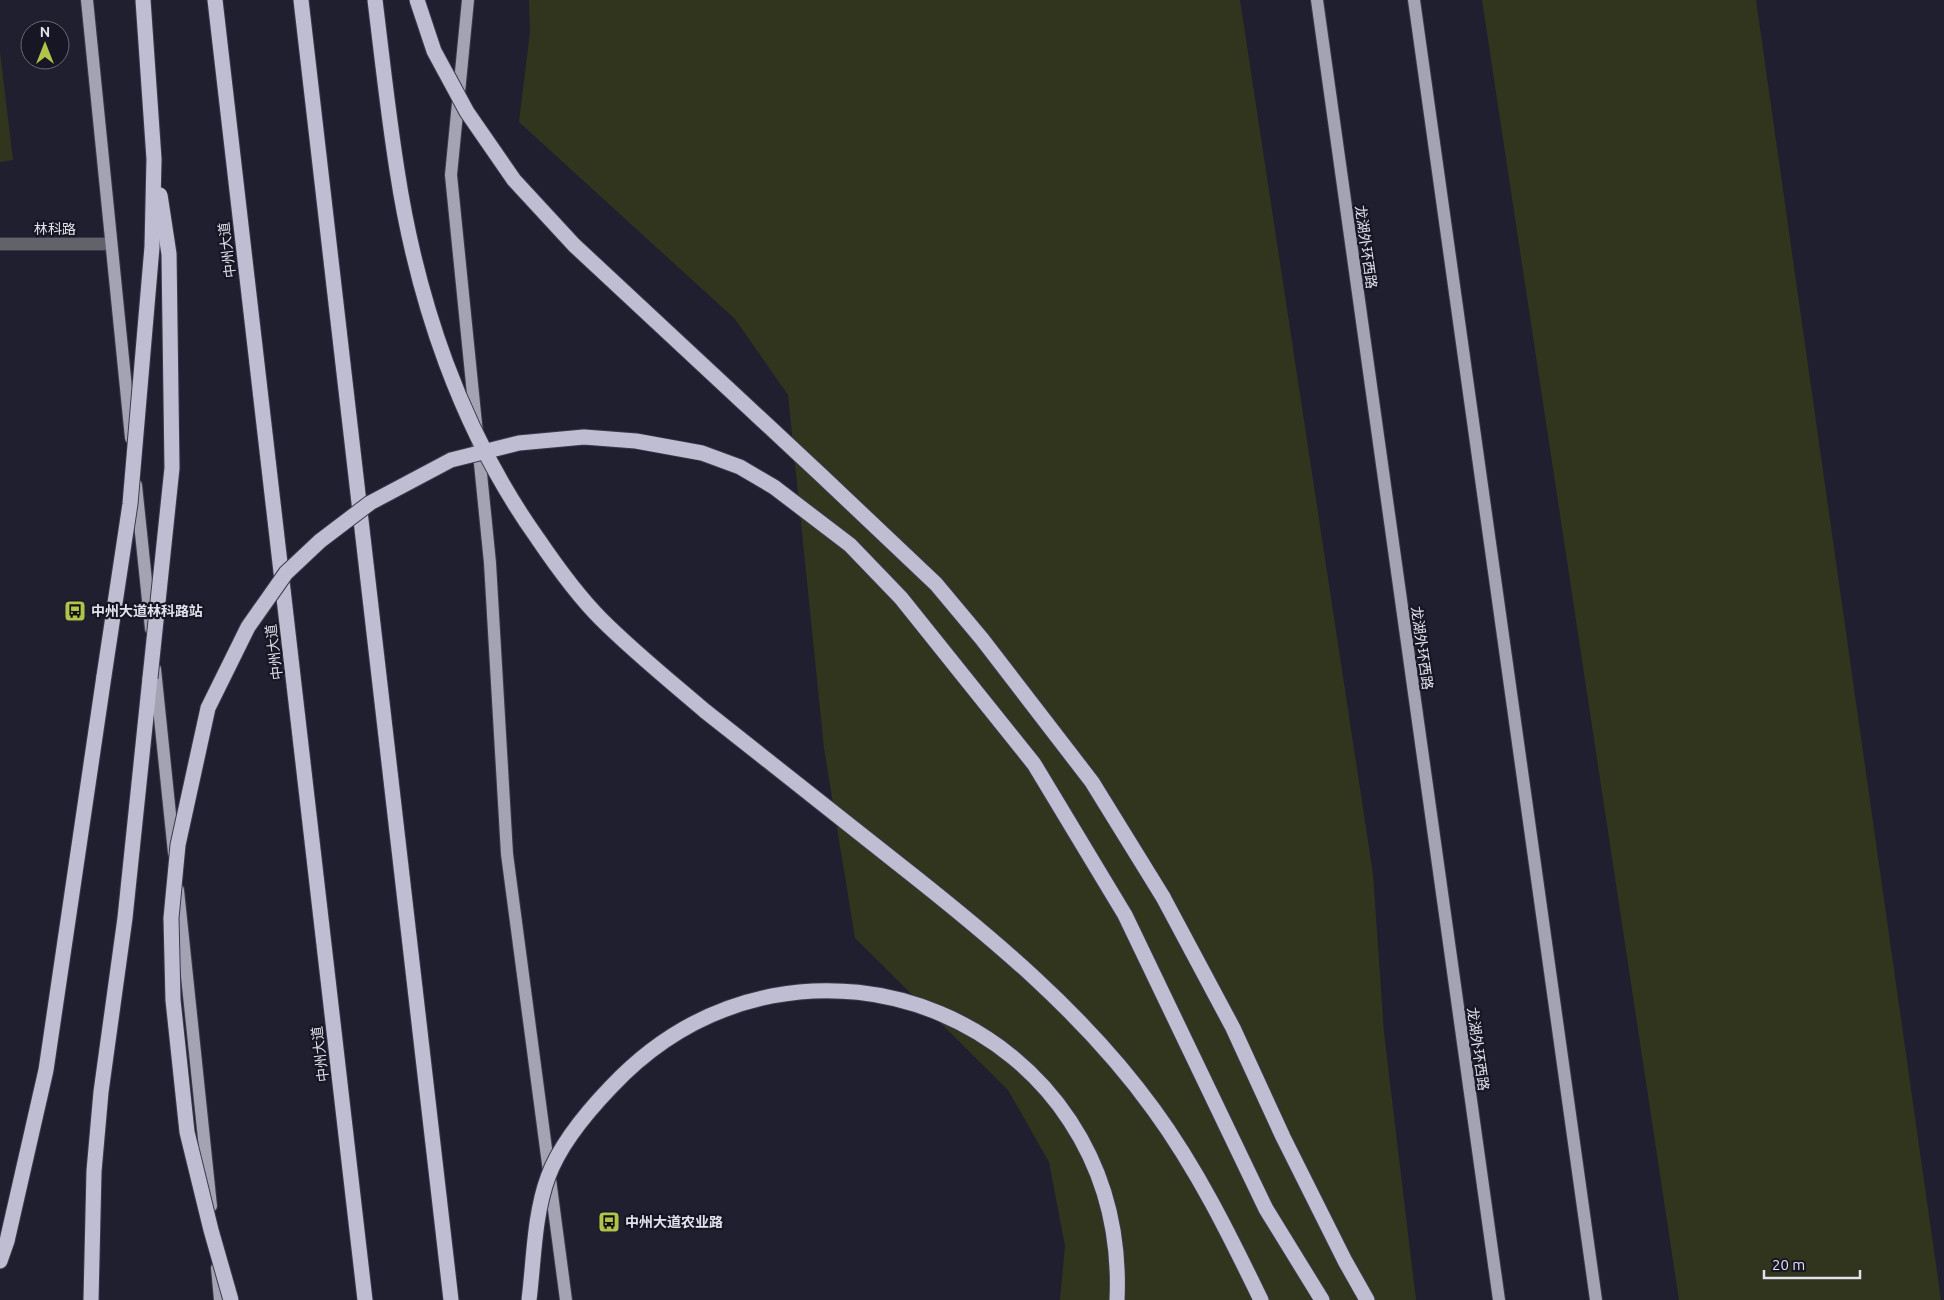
<svg xmlns="http://www.w3.org/2000/svg" width="1944" height="1300" font-family="Ubuntu,'Noto Sans SC',sans-serif">
<rect width="100%" height="100%" fill="#201f2f"/>
<g fill="#31351d">
<path d="M 529,0 L 1240,0 L 1373,874 L 1384,1033 L 1416,1300 L 1060,1300 L 1065,1246 L 1049,1162 L 1008,1090 L 855,938 L 824,748 L 788,395 L 735,319 L 519,122 L 530,32 Z"/>
<path d="M 1482,0 L 1756,0 L 1941,1300 L 1679,1300 Z"/>
<path d="M 0,52 L 13,160 L 0,162 Z"/>
</g>
<g fill="none" stroke-linecap="round" stroke-linejoin="round">
<g stroke="#3b3a4a" stroke-width="14">
<path id="minor" d="M 0,244 L 111,244"/>
</g>
<g stroke="#3b3a4a" stroke-width="14">
<g id="major">
<path d="M 87,0 L 131,438"/>
<path d="M 468,0 L 451,175 L 490,563 L 507,854 L 566,1300"/>
<path d="M 1317,0 L 1499,1300"/>
<path d="M 1414,0 L 1596,1300"/>
<path d="M 136,485 L 151,629"/>
<path d="M 155,669 L 174,853"/>
<path d="M 178,890 L 211,1206"/>
<path d="M 217,1268 L 220,1300"/>
</g>
</g>
<g stroke="#3b3a4a" stroke-width="17">
<g id="highway">
<path d="M 215,0 L 365,1300"/>
<path d="M 301,0 L 451,1300"/>
<path d="M 774,487 L 850,545 L 901,598 L 1034,764 L 1125,915 L 1266,1209 L 1322,1300"/>
<path d="M 705,711 C 768,761 832,811 896,862 C 989,935 1084,1013 1154,1110 C 1197,1169 1229,1234 1261,1300"/>
<path d="M 1163,897 L 1233,1028 L 1283,1137 L 1345,1261 L 1367,1300"/>
<path d="M 0,1261 L 7,1241 L 46,1070 L 104,676"/>
<path d="M 91,1300 L 94,1171 L 101,1092 L 125,918 L 150,678"/>
</g>
</g>
<use href="#minor" stroke="#62626a" stroke-width="12"/>
<use href="#major" stroke="#a4a3b4" stroke-width="12"/>
<use href="#highway" stroke="#bebdd2" stroke-width="15"/>
<g stroke="#3b3a4a" stroke-width="17" stroke-linecap="butt">
<g id="highway-bridge">
<path d="M 375,0 C 382,57 388,113 397,170 C 417,301 461,431 538,539 C 557,567 577,595 601,619 C 634,652 670,681 705,711"/>
<path d="M 417,0 L 434,51 L 467,112 L 514,180 L 574,245 L 822,476 L 936,584 L 982,639 L 1092,782 L 1163,897"/>
<path d="M 104,676 L 130,504 L 152,247 L 154,159 L 143,0"/>
<path d="M 150,678 L 172,468 L 169,254 L 160,195"/>
<path d="M 231,1300 L 211,1230 L 187,1132 L 173,1000 L 171,918 L 178,845 L 208,708 L 248,627 L 286,573 L 320,541 L 370,503 L 451,460 L 519,443 L 584,437 L 636,441 L 702,453 L 740,467 L 774,487"/>
<path d="M 529,1300 C 534,1260 534,1215 548,1177 C 560,1144 587,1112 611,1087 C 801,885 1130,1022 1117,1300"/>
</g>
</g>
<use href="#highway-bridge" stroke="#bebdd2" stroke-width="15"/>
</g>
<defs>
<g id="bus-square" transform="scale(1.125)"><rect x="-9" y="-9" width="18" height="18" rx="4" fill="#b2c34c" stroke="#171625"/><path d="M-5-6H5V4H4V6H2V4H-2V6H-4V4H-5ZM-3.5-4V0h7V-4ZM-3.5 1.2v1.5H-2V1.2ZM2 1.2v1.5H3.5V1.2Z" fill="#111"/></g>
</defs>
<g fill-rule="evenodd">
<use href="#bus-square" x="75" y="611"/>
<use href="#bus-square" x="609" y="1222"/>
</g>
<g text-anchor="middle" stroke-width="4.5" stroke-linejoin="round" paint-order="stroke">
<g font-size="14" fill="#e2e2ed" stroke="#171625">
<text x="55" y="234">林科路</text>
<text transform="translate(1366 247) rotate(82)" y="5">龙湖外环西路</text>
<text transform="translate(227 250) rotate(-97)" y="5">中州大道</text>
<text transform="translate(1422 648) rotate(82)" y="5">龙湖外环西路</text>
<text transform="translate(274 652) rotate(-97)" y="5">中州大道</text>
<text transform="translate(1478 1049) rotate(82)" y="5">龙湖外环西路</text>
<text transform="translate(320 1054) rotate(-97)" y="5">中州大道</text>
</g>
<g font-size="14" font-weight="bold" fill="#e2e2ed" stroke="#171625" text-anchor="start">
<text x="91" y="616">中州大道林科路站</text>
<text x="625" y="1227">中州大道农业路</text>
</g>
</g>
<g transform="translate(45 45)"><circle r="24" fill="#171625" stroke="#686875"/>
<path d="M0-4L9 19L0 12L-9 19Z" fill="#b2c34c"/>
<text y="-8" font-size="14" font-weight="bold" text-anchor="middle" fill="#e2e2ed">N</text>
</g>
<path d="M1764 1270v8h96v-8" fill="none" stroke="#e2e2ed" stroke-width="2.5"/>
<text x="1772" y="1270" font-size="15" fill="#e2e2ed" stroke="#171625" stroke-width="4" paint-order="stroke">20 m</text>
</svg>
